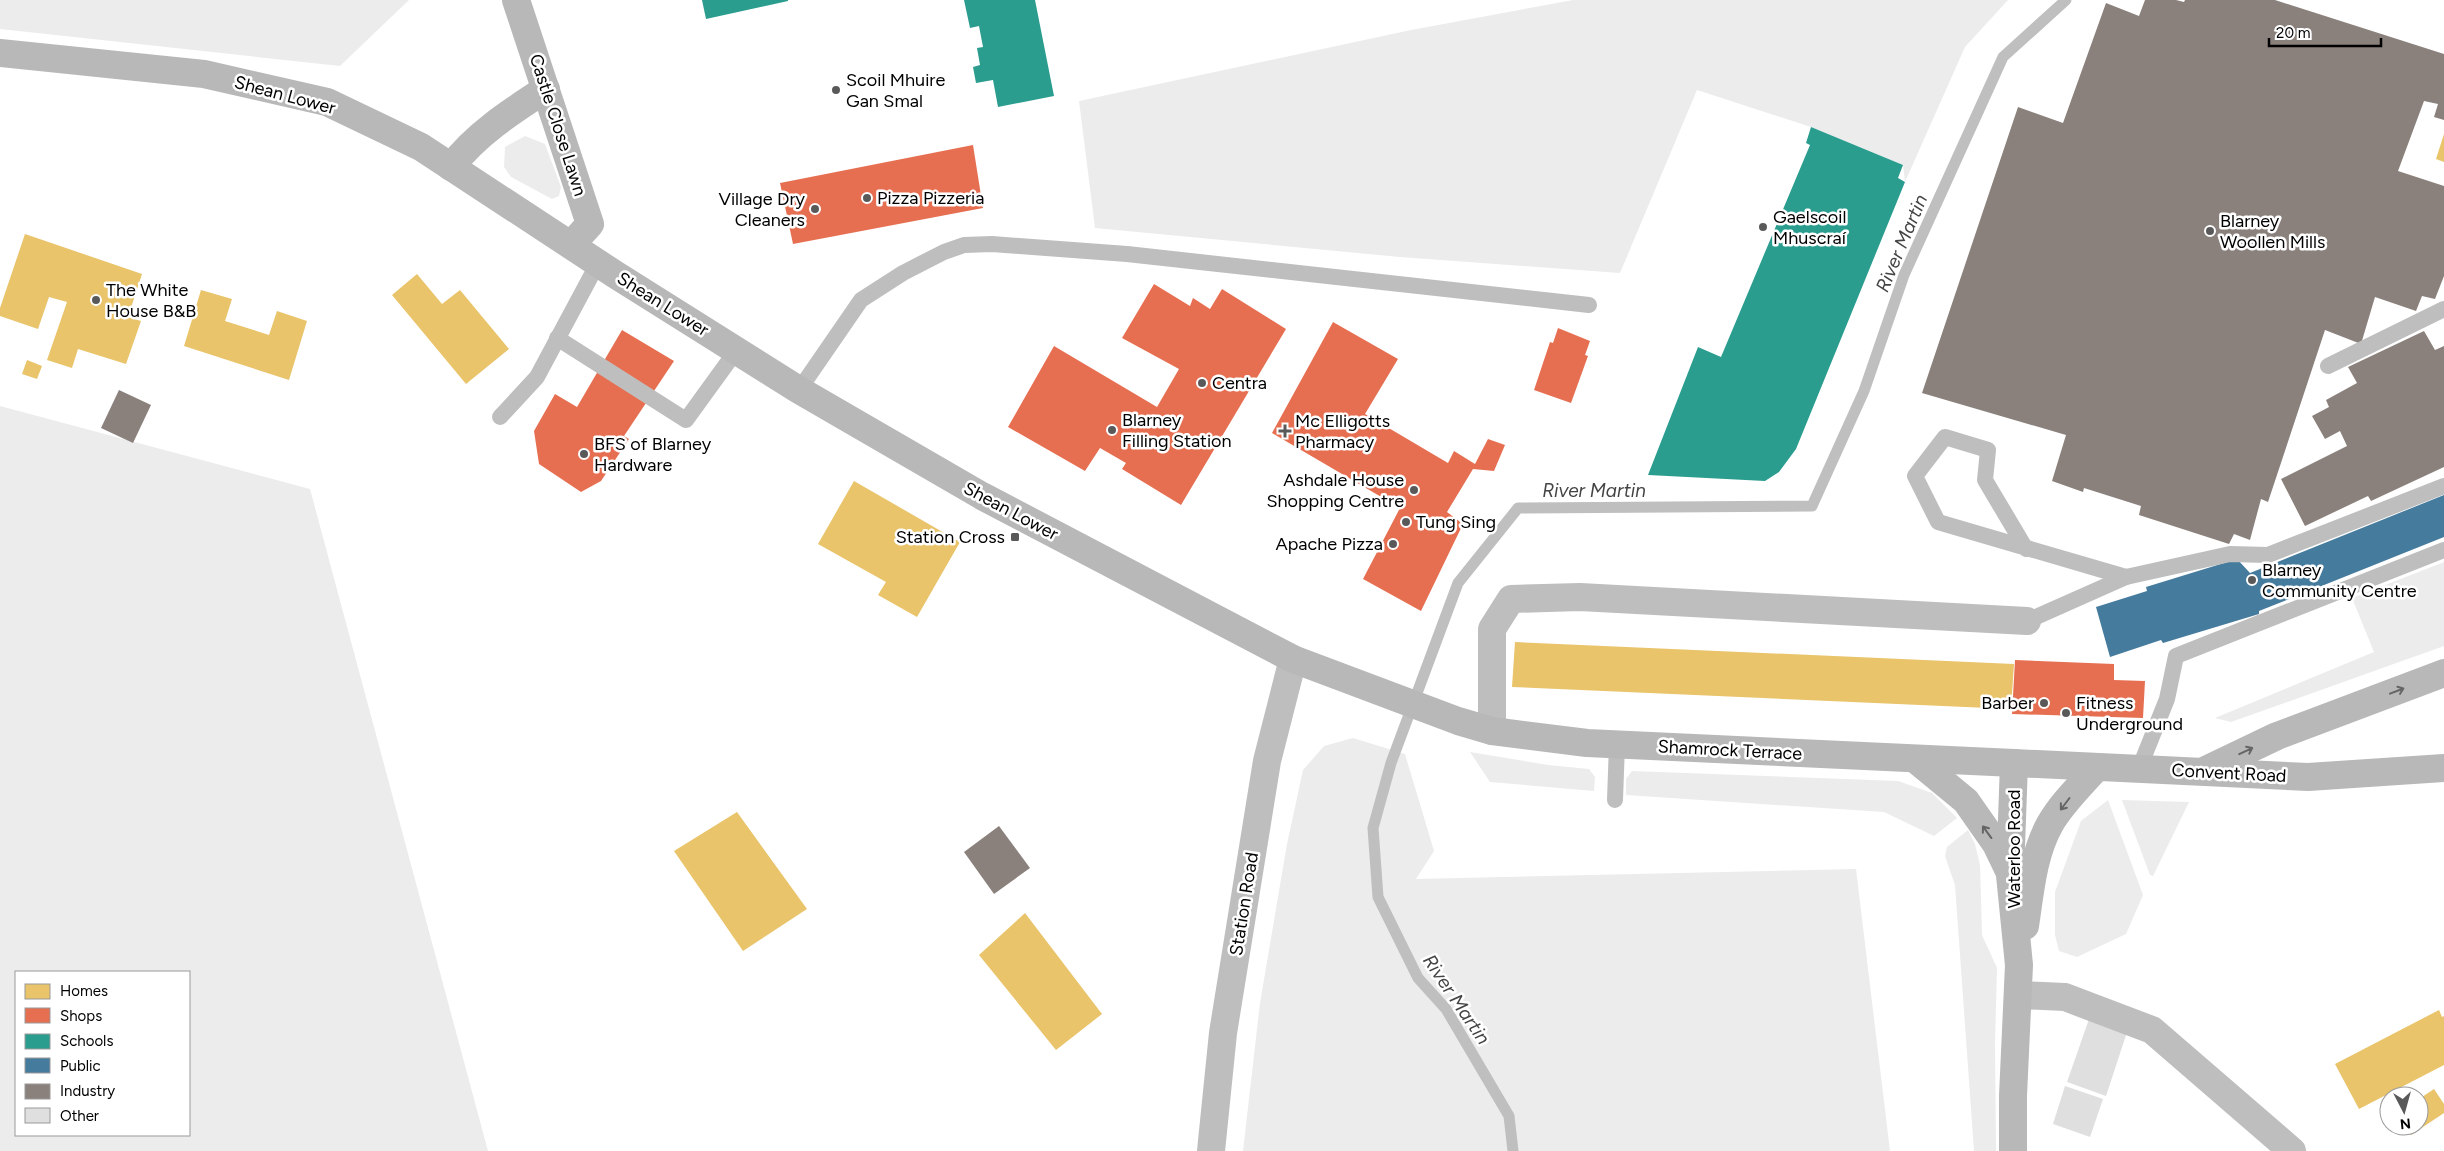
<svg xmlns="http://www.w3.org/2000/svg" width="2444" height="1151" font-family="Figtree,sans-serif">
<rect width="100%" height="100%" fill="#fff"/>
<g fill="#ececec" fill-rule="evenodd">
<path d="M 0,0 L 409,0 L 340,66 L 0,29 Z"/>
<path d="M 1573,0 L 2008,0 L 1965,47 L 1905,182 L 1903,165 L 1811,127 L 1697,90 L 1620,273 L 1400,257 L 1095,228 L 1079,101 L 1411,30 Z"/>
<path d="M 525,136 L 545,144 L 561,187 L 559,196 L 552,199 L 511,177 L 504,167 L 505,147 Z"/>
<path d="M 0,406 L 310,489 L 488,1151 L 0,1151 ZM 16,972 L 189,972 L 189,1135 L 16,1135 Z"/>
<path d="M 2444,562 L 2444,646 L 2231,722 L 2215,718 L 2374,652 L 2352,598 Z"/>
<path d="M 1353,738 L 1405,754 L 1434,851 L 1416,879 L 1856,869 L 1890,1151 L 1243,1151 L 1260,1003 L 1287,844 L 1303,770 L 1324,746 Z"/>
<path d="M 1470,752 L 1548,765 L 1589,769 L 1595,777 L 1594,791 L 1490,782 Z"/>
<path d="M 1632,771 L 1898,781 L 1932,793 L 1957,818 L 1934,836 L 1884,812 L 1626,795 L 1626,779 Z"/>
<path d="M 2108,800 L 2143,895 L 2126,934 L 2077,957 L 2059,951 L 2055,935 L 2055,892 L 2081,821 Z"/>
<path d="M 2122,800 L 2189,802 L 2153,876 L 2150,875 Z"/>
<path d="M 1968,830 L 1975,844 L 1980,865 L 1982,935 L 1997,968 L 1995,1044 L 1996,1151 L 1974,1151 L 1955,885 L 1945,856 L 1947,847 Z"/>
</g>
<g fill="#e9c46a">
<path d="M 2444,134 L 2444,162 L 2436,159 Z"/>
<path d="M 25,234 L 142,274 L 128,317 L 141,321 L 126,364 L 78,349 L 72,368 L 47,360 L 67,302 L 49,297 L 38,329 L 0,316 L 0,308 Z"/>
<path d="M 417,274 L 442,304 L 460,290 L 509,349 L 466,384 L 392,295 Z"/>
<path d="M 201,290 L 232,299 L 225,321 L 269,335 L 277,311 L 307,321 L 289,380 L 184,346 Z"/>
<path d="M 27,360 L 42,366 L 37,379 L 22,374 Z"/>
<path d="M 854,481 L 960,542 L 917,617 L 878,595 L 886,582 L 818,544 Z"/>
<path d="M 1515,642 L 2014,664 L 2011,709 L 1512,687 Z"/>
<path d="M 737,812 L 807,909 L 743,951 L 674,851 Z"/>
<path d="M 1025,913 L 1102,1014 L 1056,1050 L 979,955 Z"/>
<path d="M 2439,1010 L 2442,1017 L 2444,1016 L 2444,1065 L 2359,1109 L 2335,1064 Z"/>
<path d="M 2434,1089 L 2444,1104 L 2444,1113 L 2411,1135 L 2405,1126 L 2419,1126 L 2419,1099 Z"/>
</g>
<g fill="#e76f51">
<path d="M 973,145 L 983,208 L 793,244 L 780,183 Z"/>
<path d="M 1154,284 L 1190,306 L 1193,298 L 1210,309 L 1222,289 L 1286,329 L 1181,505 L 1122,469 L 1126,463 L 1100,448 L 1085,471 L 1008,427 L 1054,346 L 1157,407 L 1179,369 L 1122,338 Z"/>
<path d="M 1333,322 L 1398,359 L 1365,414 L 1448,463 L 1454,451 L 1475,464 L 1488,439 L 1505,445 L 1494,471 L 1473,469 L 1447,512 L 1463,524 L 1421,611 L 1363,579 L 1400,508 L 1272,433 Z"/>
<path d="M 1558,328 L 1590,341 L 1585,355 L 1588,356 L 1571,403 L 1534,390 L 1550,342 L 1553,343 Z"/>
<path d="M 622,330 L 674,361 L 624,436 L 629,439 L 601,481 L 581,492 L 539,464 L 534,431 L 555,394 L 577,407 Z"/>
<path d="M 2015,660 L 2114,664 L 2114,680 L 2145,681 L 2143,718 L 2012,714 Z"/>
</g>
<g fill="#2a9d8f">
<path d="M 702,0 L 788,0 L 788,1 L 706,19 Z"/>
<path d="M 964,0 L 1035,0 L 1054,96 L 998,107 L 993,80 L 976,83 L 973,67 L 980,65 L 977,48 L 983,47 L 979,26 L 970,28 Z"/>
<path d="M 1811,127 L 1903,165 L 1898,178 L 1905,182 L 1796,449 L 1779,472 L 1765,481 L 1648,475 L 1698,347 L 1721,357 L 1810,145 L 1806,143 Z"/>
</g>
<path fill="#457b9d" d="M 2444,495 L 2444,537 L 2259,611 L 2259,614 L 2163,643 L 2161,640 L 2110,657 L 2096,607 L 2147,591 L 2146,587 L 2237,559 L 2250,573 Z"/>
<g fill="#8a817c">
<path d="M 2145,0 L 2176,0 L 2184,2 L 2185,0 L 2275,0 L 2444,54 L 2444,120 L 2434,117 L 2438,104 L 2424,101 L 2398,171 L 2444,186 L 2444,276 L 2435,299 L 2422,296 L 2416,311 L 2375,297 L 2361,344 L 2325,330 L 2268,502 L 2261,499 L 2250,540 L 2234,534 L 2229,544 L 2139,515 L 2141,506 L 2084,488 L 2083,492 L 2052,481 L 2066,435 L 1922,393 L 2018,107 L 2063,123 L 2106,3 L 2139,16 Z"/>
<path d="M 2424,331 L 2435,350 L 2444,346 L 2444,467 L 2371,501 L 2368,496 L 2305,526 L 2281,479 L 2347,446 L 2340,431 L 2325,439 L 2312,416 L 2329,407 L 2326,400 L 2357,383 L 2348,367 Z"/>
<path d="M 119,390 L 151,405 L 133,443 L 101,428 Z"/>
<path d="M 999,826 L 1030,868 L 994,894 L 964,852 Z"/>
</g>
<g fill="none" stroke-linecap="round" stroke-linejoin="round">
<path stroke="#bfbfbf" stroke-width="11" d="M 1513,1151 L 1509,1116 L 1446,1009 L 1418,978 L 1378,897 L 1373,828 L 1391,763 L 1458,583 L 1518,508 L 1812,506 L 1864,391 L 1904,275 L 2003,57 L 2066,0"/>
</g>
<g fill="#dfdfdf">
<path d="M 2089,1019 L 2127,1032 L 2106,1096 L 2067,1082 Z"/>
<path d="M 2065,1086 L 2103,1099 L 2090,1137 L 2053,1124 Z"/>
</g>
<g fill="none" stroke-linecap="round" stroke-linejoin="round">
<g stroke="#bebebe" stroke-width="16">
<path d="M 557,338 L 686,420 L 736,351"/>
<path d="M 2328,366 L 2444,309"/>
<path d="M 799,390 L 861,300 L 903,273 L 944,252 L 964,245 L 992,244 L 1127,254 L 1589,305"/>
<path d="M 500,417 L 537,377 L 598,263"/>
<path d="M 2026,549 L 1985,480 L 1988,450 L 1945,437 L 1915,476 L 1938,522 L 2126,577 L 2230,554 L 2268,555 L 2444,486"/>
<path d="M 2027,621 L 2126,577"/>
<path d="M 2139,769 L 2167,699 L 2176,656 L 2444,550"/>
<path d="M 1615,800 L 1617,744"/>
</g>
<g stroke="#bebebe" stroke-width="28">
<path d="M 1492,731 L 1492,629 L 1511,599 L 1580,597 L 2027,621"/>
<path d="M 2019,995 L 2065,997 L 2152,1030 L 2292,1151"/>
<path d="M 1211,1151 L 1223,1033 L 1267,761 L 1293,659"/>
</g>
<g stroke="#b8b8b8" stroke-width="28">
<path d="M 516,0 L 590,224 L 571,245"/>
<path d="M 0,53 L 204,74 L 327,102 L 421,147 L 616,275 L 799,390 L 982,496 L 1293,659 L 1458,721 L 1492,731 L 1587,743 L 2014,763 L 2308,777 L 2444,768"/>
<path d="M 451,167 C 476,134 512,111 546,89"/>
<path d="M 1915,759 L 1966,801 L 1996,844 L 2009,871"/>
<path d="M 2206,770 L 2277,736 L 2444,673"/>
<path d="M 2025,926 C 2030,893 2033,854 2050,824 C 2062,803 2081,785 2097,767"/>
<path d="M 2013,1151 L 2013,1096 L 2019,965 L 2010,875 L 2014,763"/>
</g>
</g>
<defs><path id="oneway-shaft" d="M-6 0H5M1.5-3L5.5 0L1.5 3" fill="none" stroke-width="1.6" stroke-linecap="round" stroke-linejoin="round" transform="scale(1.25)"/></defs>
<g stroke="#656565">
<use href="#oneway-shaft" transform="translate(2397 691) rotate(-21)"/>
<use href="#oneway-shaft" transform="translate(2246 751) rotate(-25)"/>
<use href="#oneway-shaft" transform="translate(2065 804) rotate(127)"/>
<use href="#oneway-shaft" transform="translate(1987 832) rotate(-126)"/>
</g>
<g fill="#595959" stroke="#fff" stroke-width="2">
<circle cx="836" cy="90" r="5"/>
<circle cx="867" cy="198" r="5"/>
<circle cx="815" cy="209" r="5"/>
<circle cx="1763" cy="227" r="5"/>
<circle cx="2210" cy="231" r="5"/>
<circle cx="96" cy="300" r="5"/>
<circle cx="1202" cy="383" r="5"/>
<circle cx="1112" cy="430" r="5"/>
<path d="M1282.5 423.5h5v5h5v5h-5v5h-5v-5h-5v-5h5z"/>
<circle cx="584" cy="454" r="5"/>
<circle cx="1414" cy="490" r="5"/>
<circle cx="1406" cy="522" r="5"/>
<rect x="1010" y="532" width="10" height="10" rx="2.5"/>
<circle cx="1393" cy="544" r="5"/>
<circle cx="2252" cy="580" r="5"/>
<circle cx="2044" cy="703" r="5"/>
<circle cx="2066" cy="713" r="5"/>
</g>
<g text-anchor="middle" stroke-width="5" stroke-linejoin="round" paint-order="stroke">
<g font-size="18" fill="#000" stroke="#fff" text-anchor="start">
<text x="846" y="86">Scoil Mhuire<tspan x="846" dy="21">Gan Smal</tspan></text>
<text x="877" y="204">Pizza Pizzeria</text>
<text x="805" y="205" text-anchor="end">Village Dry<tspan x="805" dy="21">Cleaners</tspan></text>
<text x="1773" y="223">Gaelscoil<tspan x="1773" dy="21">Mhuscraí</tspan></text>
<text x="2220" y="227">Blarney<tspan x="2220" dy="21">Woollen Mills</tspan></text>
<text x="106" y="296">The White<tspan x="106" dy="21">House B&amp;B</tspan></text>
<text x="1212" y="389">Centra</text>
<text x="1122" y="426">Blarney<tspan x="1122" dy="21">Filling Station</tspan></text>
<text x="1295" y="427">Mc Elligotts<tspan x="1295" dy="21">Pharmacy</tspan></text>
<text x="594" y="450">BFS of Blarney<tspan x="594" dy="21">Hardware</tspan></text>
<text x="1404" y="486" text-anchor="end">Ashdale House<tspan x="1404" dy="21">Shopping Centre</tspan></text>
<text x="1416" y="528">Tung Sing</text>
<text x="1005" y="543" text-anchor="end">Station Cross</text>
<text x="1383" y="550" text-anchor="end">Apache Pizza</text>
<text x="2262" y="576">Blarney<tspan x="2262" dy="21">Community Centre</tspan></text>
<text x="2034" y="709" text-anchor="end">Barber</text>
<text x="2076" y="709">Fitness<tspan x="2076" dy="21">Underground</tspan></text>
</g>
<g font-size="18" fill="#000" stroke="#fff">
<text transform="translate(285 95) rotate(15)" y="6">Shean Lower</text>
<text transform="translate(558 125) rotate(72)" y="6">Castle Close Lawn</text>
<text transform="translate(663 304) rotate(32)" y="6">Shean Lower</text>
<text transform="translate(1011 511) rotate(28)" y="6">Shean Lower</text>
<text transform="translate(1730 750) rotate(3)" y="6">Shamrock Terrace</text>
<text transform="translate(2229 773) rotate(3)" y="6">Convent Road</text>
<text transform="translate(2014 849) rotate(-90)" y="6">Waterloo Road</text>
<text transform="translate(1244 904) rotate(-81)" y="6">Station Road</text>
</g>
<g font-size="19" font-style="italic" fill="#444" stroke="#fff">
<text transform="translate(1901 243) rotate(-67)" y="7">River Martin</text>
<text x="1594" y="497">River Martin</text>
<text transform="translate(1457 999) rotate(56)" y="7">River Martin</text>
</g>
</g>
<rect x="15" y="971" width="175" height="165" fill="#ffffff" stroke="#999999"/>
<rect x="25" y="984" width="25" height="15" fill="#e9c46a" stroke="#999999"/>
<text x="60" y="996" font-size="15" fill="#000000">Homes</text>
<rect x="25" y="1008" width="25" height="15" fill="#e76f51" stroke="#999999"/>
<text x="60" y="1021" font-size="15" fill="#000000">Shops</text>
<rect x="25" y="1034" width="25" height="15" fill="#2a9d8f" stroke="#999999"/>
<text x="60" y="1046" font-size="15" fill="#000000">Schools</text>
<rect x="25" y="1058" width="25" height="15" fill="#457b9d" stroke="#999999"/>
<text x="60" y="1071" font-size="15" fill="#000000">Public</text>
<rect x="25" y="1084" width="25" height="15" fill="#8a817c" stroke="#999999"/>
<text x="60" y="1096" font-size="15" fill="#000000">Industry</text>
<rect x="25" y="1108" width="25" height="15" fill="#dfdfdf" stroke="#999999"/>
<text x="60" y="1121" font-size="15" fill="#000000">Other</text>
<g transform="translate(2404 1111) rotate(174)"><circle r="24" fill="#ffffff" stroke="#999999"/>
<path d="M0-4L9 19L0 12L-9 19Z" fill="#595959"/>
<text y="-8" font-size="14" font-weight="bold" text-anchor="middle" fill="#000000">N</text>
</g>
<path d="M2269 38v8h112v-8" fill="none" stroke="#000000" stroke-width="2.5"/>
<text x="2276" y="38" font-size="15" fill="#000000" stroke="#ffffff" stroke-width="4" paint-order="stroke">20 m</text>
</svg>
